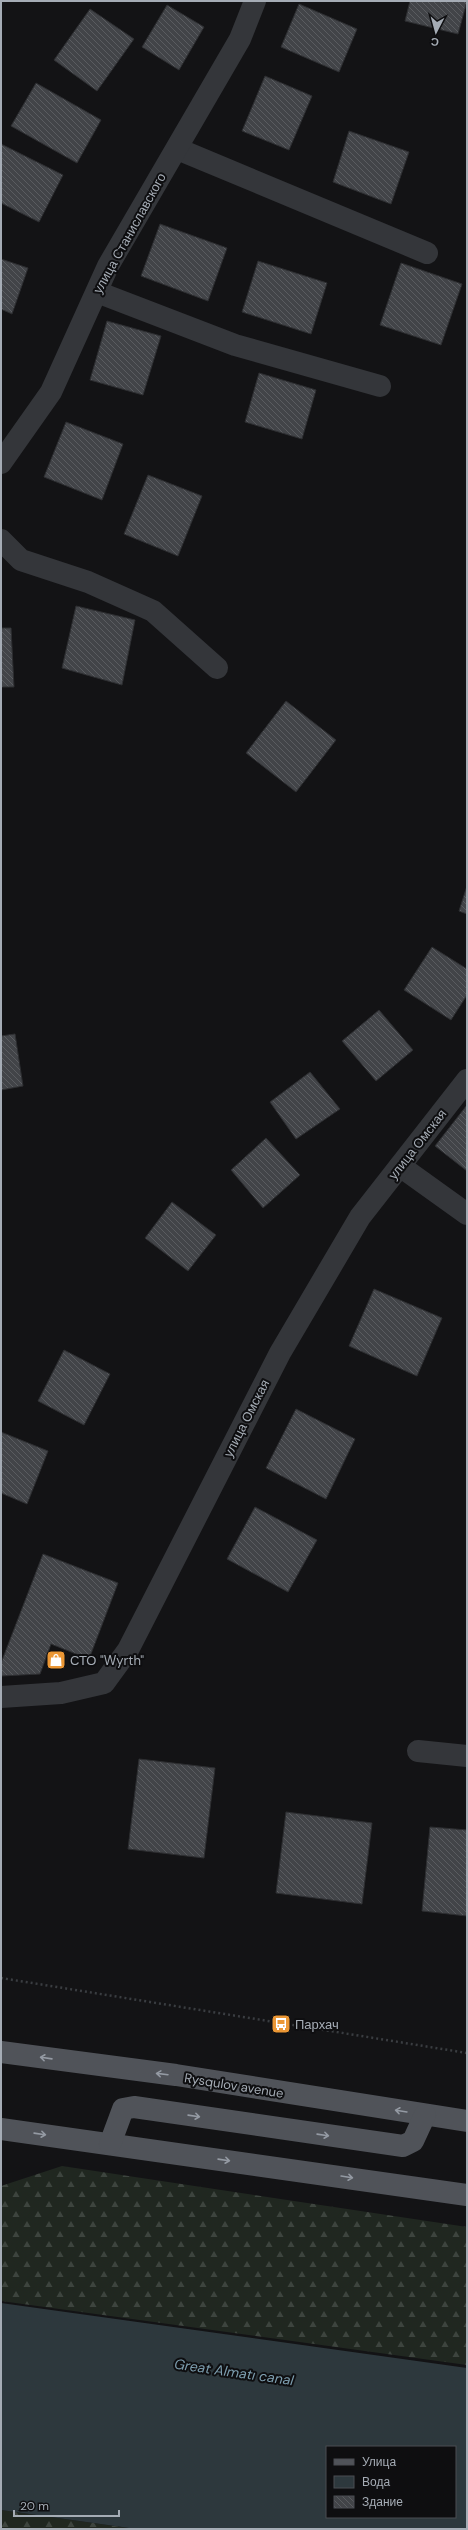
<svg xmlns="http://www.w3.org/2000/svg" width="468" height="2530" font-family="'DM Sans',sans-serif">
<defs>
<pattern id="forest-firs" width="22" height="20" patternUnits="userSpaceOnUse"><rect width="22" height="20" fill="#202720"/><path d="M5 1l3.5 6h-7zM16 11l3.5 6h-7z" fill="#3d443e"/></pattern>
<pattern id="building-back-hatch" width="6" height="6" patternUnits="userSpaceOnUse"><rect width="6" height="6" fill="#424448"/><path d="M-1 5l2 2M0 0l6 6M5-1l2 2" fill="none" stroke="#5a5c60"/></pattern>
</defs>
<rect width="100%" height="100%" fill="#131315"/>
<g fill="url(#forest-firs)">
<path d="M 62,2166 L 467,2227 L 467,2365 L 1,2301 L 1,2186 Z"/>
<path d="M 1,2510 L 136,2529 L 1,2529 Z"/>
</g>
<path fill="#2d383d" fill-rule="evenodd" d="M 1,2303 L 467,2368 L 467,2529 L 136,2529 L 1,2510 ZM 327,2447 L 455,2447 L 455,2517 L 327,2517 Z"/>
<g fill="url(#building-back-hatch)" stroke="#2d2e31">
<path d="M 410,1 L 467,1 L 458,34 L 405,21 Z"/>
<path d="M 299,4 L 357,29 L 339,72 L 281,47 Z"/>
<path d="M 167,5 L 204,27 L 179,70 L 142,47 Z"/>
<path d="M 90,9 L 134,39 L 97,91 L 54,60 Z"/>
<path d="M 265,76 L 312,96 L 289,150 L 242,131 Z"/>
<path d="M 36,83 L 101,120 L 77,163 L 11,126 Z"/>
<path d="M 349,131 L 409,152 L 391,204 L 333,182 Z"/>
<path d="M 1,144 L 63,175 L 39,222 L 1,203 Z"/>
<path d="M 160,224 L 227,248 L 208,301 L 141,276 Z"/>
<path d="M 1,259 L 28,268 L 12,314 L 1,309 Z"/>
<path d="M 258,261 L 327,283 L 311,334 L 242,312 Z"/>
<path d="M 401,263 L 462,284 L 441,345 L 380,325 Z"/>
<path d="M 107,321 L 161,336 L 143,395 L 90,380 Z"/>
<path d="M 259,373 L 316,390 L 302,439 L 245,422 Z"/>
<path d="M 66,422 L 123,444 L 102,500 L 44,477 Z"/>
<path d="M 148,475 L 202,496 L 178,556 L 124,534 Z"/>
<path d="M 76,606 L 135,620 L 122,685 L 62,668 Z"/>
<path d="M 1,628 L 11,628 L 14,687 L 1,687 Z"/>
<path d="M 286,701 L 336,740 L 296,792 L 246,753 Z"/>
<path d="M 467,886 L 467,914 L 459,911 Z"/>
<path d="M 432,947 L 467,969 L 467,995 L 451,1020 L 404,990 Z"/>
<path d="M 379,1010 L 413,1050 L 376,1081 L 342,1041 Z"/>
<path d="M 15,1034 L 23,1086 L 1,1090 L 1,1036 Z"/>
<path d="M 310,1072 L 340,1109 L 296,1139 L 270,1102 Z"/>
<path d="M 467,1105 L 467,1171 L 435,1146 Z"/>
<path d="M 266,1138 L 300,1175 L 263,1208 L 231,1170 Z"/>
<path d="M 172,1202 L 216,1235 L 188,1271 L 145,1238 Z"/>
<path d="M 374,1289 L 442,1318 L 417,1376 L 349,1346 Z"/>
<path d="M 64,1350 L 110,1374 L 84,1425 L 38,1401 Z"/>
<path d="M 296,1409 L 355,1439 L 326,1499 L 266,1468 Z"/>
<path d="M 1,1432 L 48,1451 L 27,1504 L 1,1493 Z"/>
<path d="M 255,1507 L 317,1540 L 288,1592 L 227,1559 Z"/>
<path d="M 43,1554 L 118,1583 L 89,1659 L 51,1644 L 40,1674 L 1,1676 L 1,1663 Z"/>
<path d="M 139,1759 L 215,1768 L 204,1858 L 128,1849 Z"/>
<path d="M 286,1812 L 372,1823 L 362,1904 L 276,1893 Z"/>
<path d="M 430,1827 L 467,1830 L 467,1916 L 422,1911 Z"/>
</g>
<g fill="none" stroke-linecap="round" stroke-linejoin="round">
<path stroke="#3a3d41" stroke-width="2.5" stroke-dasharray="2 3" stroke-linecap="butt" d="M 1,1978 L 467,2053"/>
<g stroke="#34363a" stroke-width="22">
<path d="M 180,143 L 180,150 L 427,253"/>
<path d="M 97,292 L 235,345 L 380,386"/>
<path d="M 1,463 L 51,392 L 108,266 L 240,39 L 255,1"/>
<path d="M 1,540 L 21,560 L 88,582 L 153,611 L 217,668"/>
<path d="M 400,1166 L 467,1214"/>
<path d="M 1,1697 L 61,1693 L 104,1683 L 128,1650 L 280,1353 L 360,1217 L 467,1080"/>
<path d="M 418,1751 L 467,1756"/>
</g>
<g stroke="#505359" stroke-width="22">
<path d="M 1,2052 L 176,2075 L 467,2121"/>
<path d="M 1,2129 L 467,2195"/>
<path d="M 110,2144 L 123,2109 L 134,2107 L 403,2146 L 413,2141 L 425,2115"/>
</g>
</g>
<defs><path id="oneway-shaft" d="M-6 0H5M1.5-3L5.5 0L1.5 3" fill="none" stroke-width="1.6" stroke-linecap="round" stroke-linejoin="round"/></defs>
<g stroke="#949aa3">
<use href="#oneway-shaft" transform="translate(46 2058) rotate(-172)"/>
<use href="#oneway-shaft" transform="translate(162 2074) rotate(-173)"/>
<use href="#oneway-shaft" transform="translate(401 2111) rotate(-171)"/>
<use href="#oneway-shaft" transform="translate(194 2116) rotate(8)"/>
<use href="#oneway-shaft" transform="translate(40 2134) rotate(8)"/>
<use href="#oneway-shaft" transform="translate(323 2135) rotate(8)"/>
<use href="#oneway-shaft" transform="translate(224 2160) rotate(8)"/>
<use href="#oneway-shaft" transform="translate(347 2177) rotate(9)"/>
</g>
<defs>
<g id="shop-square" transform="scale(1)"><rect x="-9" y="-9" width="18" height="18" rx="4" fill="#eb9735" stroke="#0e0e10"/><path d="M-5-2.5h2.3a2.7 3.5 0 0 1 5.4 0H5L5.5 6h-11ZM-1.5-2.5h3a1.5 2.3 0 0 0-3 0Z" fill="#fff"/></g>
<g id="bus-square" transform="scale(1)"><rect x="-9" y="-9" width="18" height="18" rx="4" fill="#eb9735" stroke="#0e0e10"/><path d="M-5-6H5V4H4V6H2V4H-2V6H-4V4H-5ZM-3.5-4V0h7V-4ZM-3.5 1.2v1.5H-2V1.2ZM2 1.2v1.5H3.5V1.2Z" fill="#fff"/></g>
</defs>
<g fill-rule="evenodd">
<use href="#shop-square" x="56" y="1660"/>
<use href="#bus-square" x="281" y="2024"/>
</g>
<g text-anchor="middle" stroke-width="4" stroke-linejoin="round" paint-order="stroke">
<g font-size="13" fill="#a5acb5" stroke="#0e0e10">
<text transform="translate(129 233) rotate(-61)" y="5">улица Станиславского</text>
<text transform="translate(417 1144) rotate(-52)" y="5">улица Омская</text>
<text transform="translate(246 1418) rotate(-63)" y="5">улица Омская</text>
<text transform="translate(234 2085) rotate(9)" y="5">Rysqulov avenue</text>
</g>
<g font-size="13" fill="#a5acb5" stroke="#0e0e10" text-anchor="start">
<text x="70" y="1665">СТО "Wyrth"</text>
<text x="295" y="2029">Пархач</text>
</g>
<g font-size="14" font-style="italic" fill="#7d9eaf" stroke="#0e0e10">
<text transform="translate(234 2372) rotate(8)" y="5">Great Almatı canal</text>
</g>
</g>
<rect width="468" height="2530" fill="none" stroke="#a5acb5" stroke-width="4"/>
<rect x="326" y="2446" width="130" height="72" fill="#0e0e10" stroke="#4a4d52"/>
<rect x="334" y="2459" width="20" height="6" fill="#505359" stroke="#4a4d52"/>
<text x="362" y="2466" font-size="12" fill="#a5acb5">Улица</text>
<rect x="334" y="2476" width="20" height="12" fill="#2d383d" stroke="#4a4d52"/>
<text x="362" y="2486" font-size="12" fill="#a5acb5">Вода</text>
<rect x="334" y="2496" width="20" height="12" fill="url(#building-back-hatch)" stroke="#4a4d52"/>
<text x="362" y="2506" font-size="12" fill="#a5acb5">Здание</text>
<g transform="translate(436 32) rotate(186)" stroke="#0e0e10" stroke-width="3" paint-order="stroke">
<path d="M0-3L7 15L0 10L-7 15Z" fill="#a5acb5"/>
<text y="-6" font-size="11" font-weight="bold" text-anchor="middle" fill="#a5acb5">С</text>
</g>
<path d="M14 2510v6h105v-6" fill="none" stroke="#a5acb5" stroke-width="2"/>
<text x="20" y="2510" font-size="12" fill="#a5acb5" stroke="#0e0e10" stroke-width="3" paint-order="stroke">20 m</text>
</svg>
